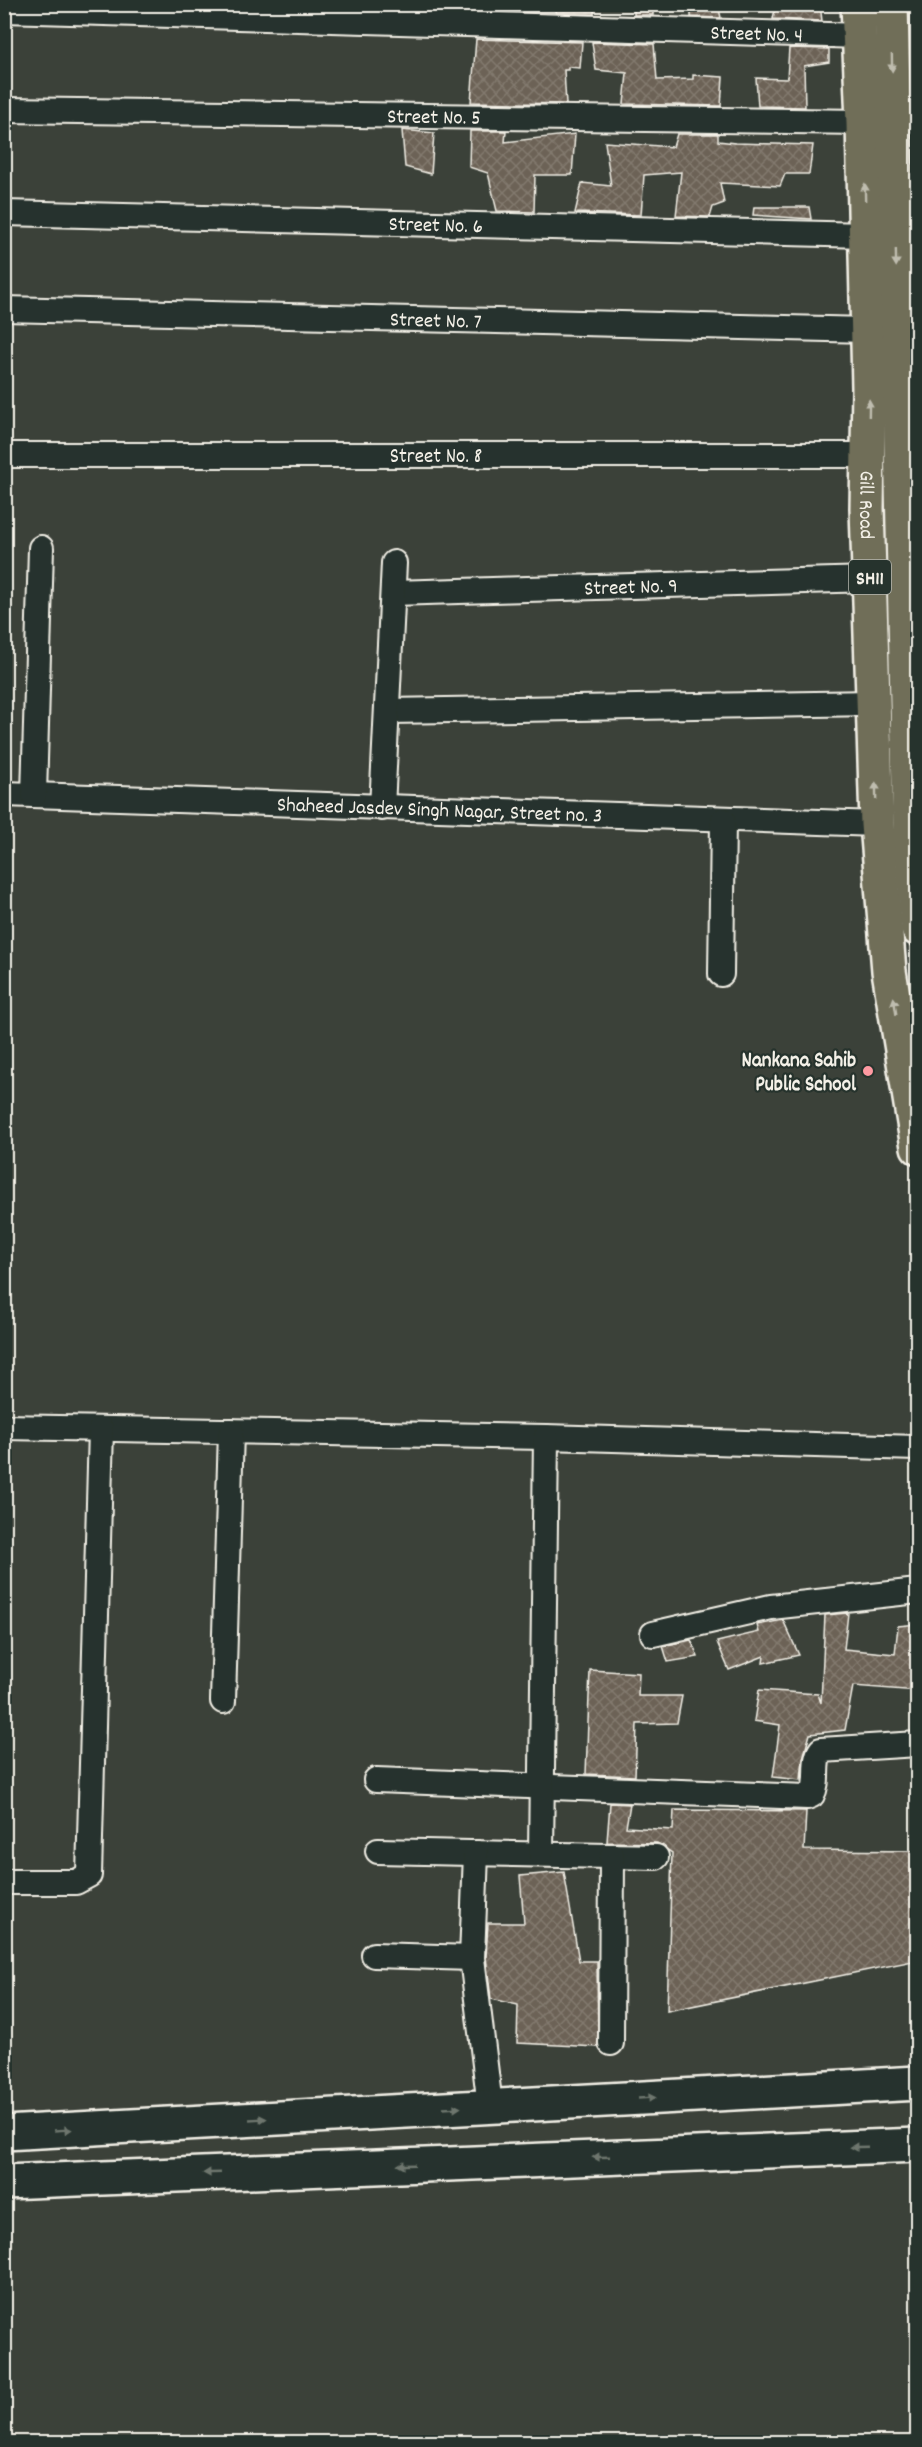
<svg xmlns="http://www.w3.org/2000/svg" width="922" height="2447" font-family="Dekko,sans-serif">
<defs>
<pattern id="building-cross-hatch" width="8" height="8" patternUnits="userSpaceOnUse" patternTransform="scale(1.5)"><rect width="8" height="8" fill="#6c6256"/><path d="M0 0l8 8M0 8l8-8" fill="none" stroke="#82796e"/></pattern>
</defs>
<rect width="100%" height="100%" fill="#3b4139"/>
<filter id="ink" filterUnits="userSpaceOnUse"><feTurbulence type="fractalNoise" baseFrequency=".0167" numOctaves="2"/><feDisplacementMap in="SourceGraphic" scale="12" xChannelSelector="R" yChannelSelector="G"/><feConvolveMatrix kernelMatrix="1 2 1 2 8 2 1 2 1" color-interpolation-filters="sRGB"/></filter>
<g filter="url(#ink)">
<g fill="url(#building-cross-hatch)" stroke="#f4f1e8" stroke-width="1.5">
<path d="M 557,4 L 595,4 L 594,14 L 556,13 Z"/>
<rect x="634" y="4" width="19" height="11"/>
<path d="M 691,4 L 718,4 L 721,18 L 691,17 Z"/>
<path d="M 776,4 L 820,4 L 822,21 L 773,19 Z"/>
<path d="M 476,39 L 582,42 L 580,68 L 568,67 L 568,70 L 564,70 L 566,104 L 471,102 Z"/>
<path d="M 592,42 L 654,44 L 657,80 L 693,79 L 693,75 L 723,77 L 721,106 L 624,104 L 627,73 L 596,70 Z"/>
<path d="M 789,48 L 829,49 L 829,62 L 804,66 L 805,107 L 758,106 L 756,78 L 787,79 Z"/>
<path d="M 402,130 L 434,133 L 431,174 L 405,167 Z"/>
<path d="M 470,131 L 506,131 L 505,142 L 575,134 L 572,175 L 535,175 L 534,212 L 497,211 L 488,173 L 469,167 Z"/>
<path d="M 677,134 L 718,134 L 718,141 L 735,143 L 813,145 L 809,174 L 785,174 L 780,186 L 720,183 L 724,203 L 713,207 L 710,217 L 676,216 L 681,172 L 644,175 L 641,215 L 575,213 L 582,183 L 611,186 L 605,142 L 673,147 Z"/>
<path d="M 754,207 L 809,207 L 811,219 L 753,215 Z"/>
<path d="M 848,1613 L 844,1649 L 895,1654 L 898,1626 L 918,1624 L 918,1691 L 853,1686 L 845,1730 L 810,1734 L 803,1758 L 801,1780 L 773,1777 L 780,1725 L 754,1721 L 759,1690 L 818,1694 L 821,1703 L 825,1615 Z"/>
<path d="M 783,1620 L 799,1655 L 763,1663 L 764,1656 L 729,1670 L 717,1642 L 759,1632 L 757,1625 Z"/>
<path d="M 691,1640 L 698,1657 L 668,1662 L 663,1646 Z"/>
<path d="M 590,1670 L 639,1673 L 638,1696 L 682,1696 L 677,1723 L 637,1724 L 635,1776 L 586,1774 Z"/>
<path d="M 610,1803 L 630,1804 L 626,1827 L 673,1830 L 674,1810 L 806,1811 L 804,1850 L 918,1851 L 918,1960 L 667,2011 L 672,1853 L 657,1843 L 607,1842 Z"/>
<path d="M 564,1872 L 579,1961 L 597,1961 L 598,2047 L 517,2043 L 518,2005 L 491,1999 L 486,1957 L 488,1923 L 524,1923 L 520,1876 Z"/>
</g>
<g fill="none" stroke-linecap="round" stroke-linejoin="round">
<g stroke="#f4f1e8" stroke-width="28">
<g id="street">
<path id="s1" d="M 4,10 L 860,36"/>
<path id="s2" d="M 4,110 L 863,122"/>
<path id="s3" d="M 4,213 L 866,235"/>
<path id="s4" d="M 4,309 L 868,330"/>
<path id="s5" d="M 4,455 L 867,455"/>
<path id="s6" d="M 393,593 L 870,579"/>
<path d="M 388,711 L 874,703"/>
<path id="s7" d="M 4,794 L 877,824"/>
<path d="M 34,795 L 41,548"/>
<path d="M 382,808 L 394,563"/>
<path d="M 721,974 L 723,820"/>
<path d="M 4,1427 L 546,1437 L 918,1448"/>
<path d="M 653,1634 L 771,1607 L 918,1591"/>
<path d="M 223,1701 L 231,1431"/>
<path d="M 376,1780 L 807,1797 L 812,1795 C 820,1781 812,1762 821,1750 L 918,1744"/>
<path d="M 378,1851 L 656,1857"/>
<path d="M 476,1853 L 472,1958 L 490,2106"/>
<path d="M 541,1854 L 546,1437"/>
<path d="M 4,1882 L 76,1882 L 89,1875 L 101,1429"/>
<path d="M 374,1955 L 472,1958"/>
<path d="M 611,2043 L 612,1856"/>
</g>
</g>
<g stroke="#f4f1e8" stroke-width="38">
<g id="secondary">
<path d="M 4,2133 L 918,2083"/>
<path d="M 4,2182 L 918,2145"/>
</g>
</g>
<g stroke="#f4f1e8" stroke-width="38">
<g id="primary">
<path id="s8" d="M 858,4 L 863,122 L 869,388 L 867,508 L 877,824 L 889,971 L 918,1147"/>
<path d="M 891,4 L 910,833 L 918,929"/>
</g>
</g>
<use href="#street" stroke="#26332d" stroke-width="24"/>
<use href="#secondary" stroke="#26332d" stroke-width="33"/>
<use href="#primary" stroke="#706e59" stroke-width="33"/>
</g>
<defs><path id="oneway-solid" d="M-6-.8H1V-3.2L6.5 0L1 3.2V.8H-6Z" transform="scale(1.5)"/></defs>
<g fill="#bfbdaf">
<use href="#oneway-solid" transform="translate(892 63) rotate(89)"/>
<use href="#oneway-solid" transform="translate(865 192) rotate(-91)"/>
<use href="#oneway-solid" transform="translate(896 258) rotate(89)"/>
<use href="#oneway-solid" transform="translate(869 408) rotate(-89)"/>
<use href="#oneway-solid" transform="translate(876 791) rotate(-91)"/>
<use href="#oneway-solid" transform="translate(895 1006) rotate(-99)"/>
</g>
<g fill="#6e766e">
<use href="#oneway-solid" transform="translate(647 2098) rotate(-3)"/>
<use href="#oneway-solid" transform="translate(452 2108) rotate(-3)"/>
<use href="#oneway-solid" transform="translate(258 2119) rotate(-3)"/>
<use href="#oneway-solid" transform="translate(63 2130) rotate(-3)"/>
<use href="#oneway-solid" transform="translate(859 2147) rotate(178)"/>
<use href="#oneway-solid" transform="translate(601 2157) rotate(178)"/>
<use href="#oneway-solid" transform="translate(406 2165) rotate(178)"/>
<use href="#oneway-solid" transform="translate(212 2173) rotate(178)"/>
</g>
</g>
<circle fill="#ff9aa2" stroke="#26332d" stroke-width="2" cx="868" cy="1071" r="6"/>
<g text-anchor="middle" stroke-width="4.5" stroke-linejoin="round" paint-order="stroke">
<rect fill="#26332d" stroke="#b6b8b0" stroke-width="1.5" x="849" y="560" width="42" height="34" rx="4.5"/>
<g font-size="20" font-weight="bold" fill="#f4f1e8">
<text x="870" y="584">SH11</text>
</g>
<g font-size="21" fill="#f4f1e8" stroke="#26332d">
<text dy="7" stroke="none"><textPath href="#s1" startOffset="753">Street No. 4</textPath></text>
<text dy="7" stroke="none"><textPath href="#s2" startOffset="430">Street No. 5</textPath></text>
<text dy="7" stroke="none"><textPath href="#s3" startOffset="432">Street No. 6</textPath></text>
<text dy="7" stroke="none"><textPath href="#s4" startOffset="432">Street No. 7</textPath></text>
<text dy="7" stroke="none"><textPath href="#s5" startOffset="432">Street No. 8</textPath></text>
<text dy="7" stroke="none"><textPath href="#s8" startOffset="501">Gill Road</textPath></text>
<text dy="7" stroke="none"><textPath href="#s6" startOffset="238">Street No. 9</textPath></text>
<text dy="7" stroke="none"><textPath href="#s7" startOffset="436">Shaheed Jasdev Singh Nagar, Street no. 3</textPath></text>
</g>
<g font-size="21" font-weight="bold" fill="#f4f1e8" stroke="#26332d" text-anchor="end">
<text x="856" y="1066">Nankana Sahib<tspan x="856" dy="24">Public School</tspan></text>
</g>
</g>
<rect width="922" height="2447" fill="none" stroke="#26332d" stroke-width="24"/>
<rect x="12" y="12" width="898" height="2423" fill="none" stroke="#f4f1e8" stroke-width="2" filter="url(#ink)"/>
</svg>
